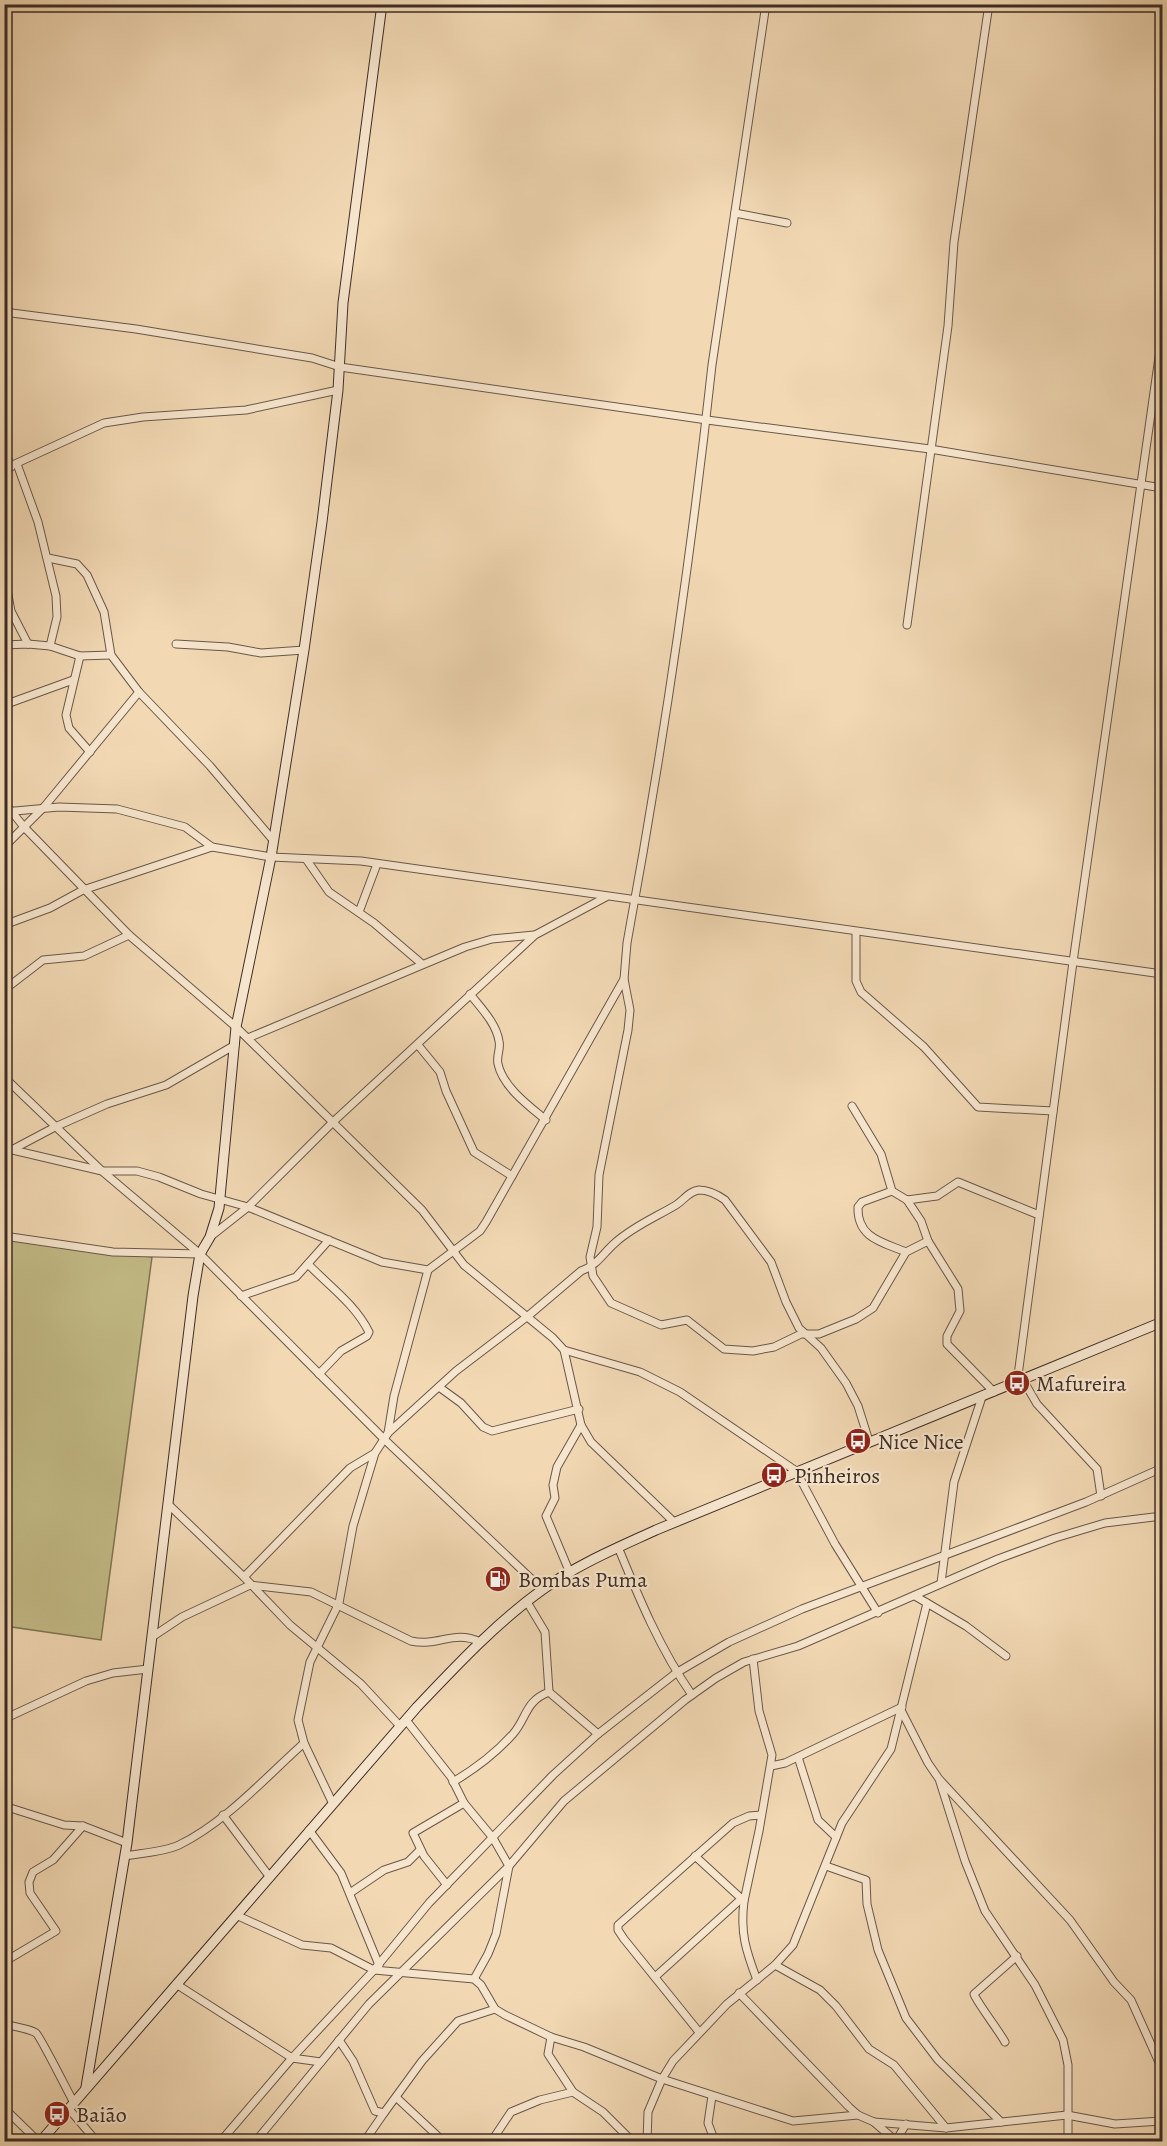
<svg xmlns="http://www.w3.org/2000/svg" width="1167" height="2146" font-family="Alegreya,serif">
<rect width="100%" height="100%" fill="#f2d9b4"/>
<filter id="stains"><feTurbulence type="fractalNoise" baseFrequency=".00333" numOctaves="4"/><feColorMatrix values="0 0 0 0 .2 0 0 0 0 .09 0 0 0 0 .02 0 0 0 .5 -.17"/></filter>
<radialGradient id="worn" r=".72"><stop offset=".6" stop-color="#630" stop-opacity="0"/><stop offset="1" stop-color="#630" stop-opacity=".3"/></radialGradient>
<path fill="#c3bc87" stroke="#807456" stroke-width="1.5" d="M 5,1237 L 152,1257 L 101,1640 L 5,1626 Z"/>
<g fill="none" stroke-linecap="round" stroke-linejoin="round">
<g stroke="#6a574a" stroke-width="9">
<g id="street">
<path d="M 735,213 L 787,223"/>
<path d="M 4,312 L 136,329 L 312,358 L 340,367 L 707,420 L 930,449 L 1162,488"/>
<path d="M 4,450 L 11,467"/>
<path d="M 17,464 L 38,522 L 56,596 L 57,617 L 50,646"/>
<path d="M 4,469 L 104,423 L 143,417 L 246,410 L 338,390"/>
<path d="M 48,558 L 77,564 L 87,575 L 104,612 L 111,655 L 139,692 L 210,766 L 273,840"/>
<path d="M 4,574 L 11,611 L 28,644"/>
<path d="M 907,625 L 948,326 L 954,242 L 989,4"/>
<path d="M 176,644 L 228,647 L 261,653 L 304,650"/>
<path d="M 4,645 L 28,644 L 50,646 L 80,656 L 111,655"/>
<path d="M 80,656 L 66,715 L 69,728 L 90,752"/>
<path d="M 4,705 L 73,680"/>
<path d="M 4,802 L 24,827 L 129,935 L 236,1027 L 422,1210 L 464,1265 L 553,1338 L 564,1350 L 581,1425 L 591,1442 L 674,1522"/>
<path d="M 4,812 L 59,807 L 117,809 L 185,827 L 212,847 L 271,857 L 361,861 L 1162,974"/>
<path d="M 4,847 L 44,807 L 139,692"/>
<path d="M 306,859 L 329,892 L 374,923 L 422,964"/>
<path d="M 359,912 L 377,864"/>
<path d="M 4,925 L 50,908 L 83,890 L 212,847"/>
<path d="M 856,932 L 856,981 L 861,992 L 924,1047 L 978,1107 L 1053,1111"/>
<path d="M 624,979 L 630,1010 L 628,1030 L 599,1175 L 597,1227 L 590,1257 L 593,1276 L 611,1303 L 661,1325 L 687,1320 L 724,1349 L 753,1351 L 774,1347 L 801,1334 L 819,1334 L 856,1319 L 873,1308 L 906,1252 L 928,1241"/>
<path d="M 4,990 L 43,960 L 84,956 L 129,935"/>
<path d="M 470,994 C 481,1008 496,1023 499,1041 C 501,1049 496,1056 498,1064 C 503,1087 529,1106 546,1120"/>
<path d="M 248,1038 L 465,947 L 492,939 L 534,935"/>
<path d="M 418,1045 L 440,1072 L 446,1091 L 474,1152 L 512,1176"/>
<path d="M 4,1077 L 102,1171 L 137,1171 L 159,1177 L 201,1194 L 248,1207 L 382,1262 L 428,1270 L 480,1231 L 486,1222 L 624,979 L 627,943 C 662,752 691,559 712,365 L 766,4"/>
<path d="M 852,1106 L 881,1154 L 892,1191 L 907,1200 L 921,1221 L 928,1241 L 958,1289 L 960,1311 L 947,1336 L 947,1344 L 994,1392"/>
<path d="M 4,1148 L 102,1171 L 200,1254 L 384,1439 L 542,1589"/>
<path d="M 4,1154 L 55,1127 L 107,1104 L 166,1085 L 235,1045"/>
<path d="M 892,1191 L 862,1202 L 858,1207 C 857,1238 882,1242 906,1252"/>
<path d="M 907,1200 L 937,1196 L 958,1182 L 1039,1215"/>
<path d="M 4,1236 L 113,1252 L 200,1254"/>
<path d="M 210,1237 L 248,1207 L 333,1122 L 535,935 L 606,897"/>
<path d="M 308,1264 C 329,1286 355,1304 369,1332 L 367,1336 L 341,1351 L 319,1374"/>
<path d="M 241,1296 L 296,1277 L 329,1240"/>
<path d="M 564,1350 L 640,1372 L 680,1392 L 796,1471 L 835,1544 L 878,1613"/>
<path d="M 1023,1380 L 1037,1404 L 1097,1469 L 1101,1496"/>
<path d="M 1017,1383 L 1073,962 L 1162,336"/>
<path d="M 439,1387 L 461,1403 L 483,1427 L 492,1431 L 579,1409"/>
<path d="M 388,1433 L 394,1396 L 428,1270"/>
<path d="M 169,1505 L 244,1577 L 290,1625 L 361,1684 L 400,1726"/>
<path d="M 618,1547 C 639,1598 660,1649 692,1695"/>
<path d="M 570,1573 L 546,1516 L 555,1498 L 553,1485 L 557,1467 L 581,1425"/>
<path d="M 244,1577 L 350,1468 L 375,1453"/>
<path d="M 941,1583 L 954,1482 L 982,1397"/>
<path d="M 527,1602 L 545,1632 L 549,1692"/>
<path d="M 927,1603 L 966,1626 L 1006,1656"/>
<path d="M 152,1637 L 182,1617 L 250,1585 L 311,1592 L 411,1641 C 440,1647 452,1629 481,1642"/>
<path d="M 549,1692 L 598,1734"/>
<path d="M 901,1710 L 928,1763 L 939,1779 L 1070,1920 L 1114,1982 L 1131,2000 L 1162,2069"/>
<path d="M 4,1719 L 86,1681 L 113,1673 L 148,1669"/>
<path d="M 406,1720 L 451,1777 L 464,1803 L 493,1838 L 509,1866 L 496,1934 L 488,1954 L 474,1979"/>
<path d="M 798,1757 L 818,1820 L 836,1837"/>
<path d="M 771,1766 L 785,1763 L 902,1707"/>
<path d="M 453,1782 C 475,1769 496,1753 513,1734 C 527,1718 525,1701 549,1692"/>
<path d="M 940,1782 L 965,1861 L 985,1911 L 1035,1985 L 1063,2040 L 1068,2065 L 1068,2142"/>
<path d="M 333,1804 L 304,1743 L 298,1720 L 310,1662 L 339,1603 L 353,1526 L 375,1453 L 388,1433 L 456,1371 L 528,1316 L 581,1271 C 599,1264 602,1254 616,1242 C 634,1226 656,1217 676,1205 C 684,1200 689,1191 699,1190 C 709,1190 718,1195 725,1200 L 771,1262 L 786,1302 L 799,1328 L 821,1348 L 846,1383 L 858,1406 L 869,1441"/>
<path d="M 4,1806 L 64,1825 L 83,1826 L 127,1843"/>
<path d="M 223,1815 L 269,1876"/>
<path d="M 309,1830 L 341,1873 L 379,1965"/>
<path d="M 125,1856 C 142,1853 164,1852 179,1845 C 226,1822 266,1777 304,1743"/>
<path d="M 695,1856 L 744,1901 C 740,1933 746,1951 757,1980"/>
<path d="M 826,1866 L 866,1880 L 867,1904 L 878,1950 L 906,2018 L 938,2060 L 1001,2122"/>
<path d="M 447,1885 L 424,1856 L 413,1833 L 464,1803"/>
<path d="M 350,1893 L 384,1870 L 408,1862 L 420,1850"/>
<path d="M 744,1901 L 759,1831 L 772,1755 L 759,1711 L 753,1659"/>
<path d="M 236,1915 L 302,1945 L 331,1948 L 374,1970 L 474,1979 L 481,1985 L 495,2009 L 505,2015 L 551,2037 L 584,2047 L 662,2079 L 793,2121 L 858,2115"/>
<path d="M 4,1962 L 56,1931 L 30,1893 L 29,1882 L 33,1872 L 53,1860 L 83,1826"/>
<path d="M 775,1965 L 820,1990 L 836,2006 L 869,2049 L 894,2065 L 946,2128"/>
<path d="M 655,1977 L 741,1899"/>
<path d="M 176,1984 L 292,2058 L 321,2062"/>
<path d="M 739,1993 L 849,2107 L 858,2115 L 874,2122 L 897,2142"/>
<path d="M 4,2024 C 14,2027 28,2028 36,2033 C 40,2036 68,2092 74,2103"/>
<path d="M 699,2032 L 624,1939 L 618,1930 L 618,1925 L 733,1823 L 749,1816 L 761,1815"/>
<path d="M 551,2037 L 548,2054 L 573,2092 L 603,2112 L 633,2142"/>
<path d="M 339,2040 L 353,2061 L 375,2111 L 384,2113 L 422,2061 L 458,2021 L 495,2009"/>
<path d="M 1005,2042 C 999,2031 976,2001 974,1994 L 1017,1956"/>
<path d="M 712,2096 L 708,2123 L 715,2142"/>
<path d="M 397,2098 L 444,2142"/>
<path d="M 4,2108 L 39,2142"/>
<path d="M 69,2109 L 97,2142"/>
<path d="M 874,2122 L 946,2128 L 1067,2115 L 1115,2124 L 1162,2121"/>
<path d="M 896,2141 L 906,2124"/>
<path d="M 220,2142 L 292,2058 L 374,1970 L 429,1903 L 553,1775 L 598,1734 L 676,1673 L 729,1642 L 802,1609 L 1086,1502 L 1162,1468"/>
<path d="M 255,2142 L 369,2004 L 509,1866 L 564,1801 L 685,1700 L 716,1678 L 744,1662 L 798,1646 L 998,1559 L 1055,1538 L 1105,1523 L 1162,1516"/>
<path d="M 364,2142 L 384,2113"/>
<path d="M 491,2142 L 511,2112 L 540,2100 L 573,2092"/>
<path d="M 647,2142 L 648,2112 L 662,2079 L 673,2061 L 727,2004 L 775,1965 L 793,1945 L 842,1823 L 891,1749 L 927,1603 L 915,1596"/>
</g>
</g>
<g stroke="#3d2c26" stroke-width="11">
<g id="secondary">
<path d="M 4,9 L 14,4"/>
<path d="M 86,2087 L 127,1843 L 193,1296 L 200,1254 L 210,1237 L 219,1208 L 236,1027 L 271,857 L 304,650 L 322,522 L 338,390 L 343,303 L 382,4"/>
<path d="M 40,2142 L 417,1707 C 456,1666 496,1623 542,1590 C 576,1565 617,1548 656,1530 L 1162,1322"/>
</g>
</g>
<use href="#street" stroke="#f7e6ce" stroke-width="7"/>
<use href="#secondary" stroke="#f7e6ce" stroke-width="9"/>
</g>
<defs>
<g id="bus-disc" transform="scale(1.35)"><circle r="9.5" fill="#8f2418" stroke="#f7e6ce"/><path d="M-5-6H5V4H4V6H2V4H-2V6H-4V4H-5ZM-3.5-4V0h7V-4ZM-3.5 1.2v1.5H-2V1.2ZM2 1.2v1.5H3.5V1.2Z" fill="#fff"/></g>
<g id="fuel-disc" transform="scale(1.35)"><circle r="9.5" fill="#8f2418" stroke="#f7e6ce"/><path d="M-5.5-6h7V0h2V4h1.3V-2.5L3-4.5l.8-.8L6-3V5H2.5V1h-1V6h-7ZM-4.2-4.7v3.2H.2V-4.7Z" fill="#fff"/></g>
</defs>
<g fill-rule="evenodd">
<use href="#bus-disc" x="1017" y="1383"/>
<use href="#bus-disc" x="858" y="1441"/>
<use href="#bus-disc" x="774" y="1475"/>
<use href="#fuel-disc" x="498" y="1579"/>
<use href="#bus-disc" x="57" y="2114"/>
</g>
<g text-anchor="middle" stroke-width="4.5" stroke-linejoin="round" paint-order="stroke">
<g font-size="22" fill="#3d2c26" stroke="#f7e6ce" text-anchor="start">
<text x="1036" y="1391">Mafureira</text>
<text x="878" y="1449">Nice Nice</text>
<text x="794" y="1483">Pinheiros</text>
<text x="518" y="1587">Bombas Puma</text>
<text x="76" y="2122">Baião</text>
</g>
</g>
<rect width="1167" height="2146" fill="none" stroke="#f2d9b4" stroke-width="24"/>
<rect x="6" y="6" width="1155" height="2134" fill="none" stroke="#3d2c26" stroke-width="3"/>
<rect x="12" y="12" width="1143" height="2122" fill="none" stroke="#3d2c26" stroke-width="1.5"/>
<rect width="100%" height="100%" filter="url(#stains)"/>
<rect width="100%" height="100%" fill="url(#worn)"/>
</svg>
